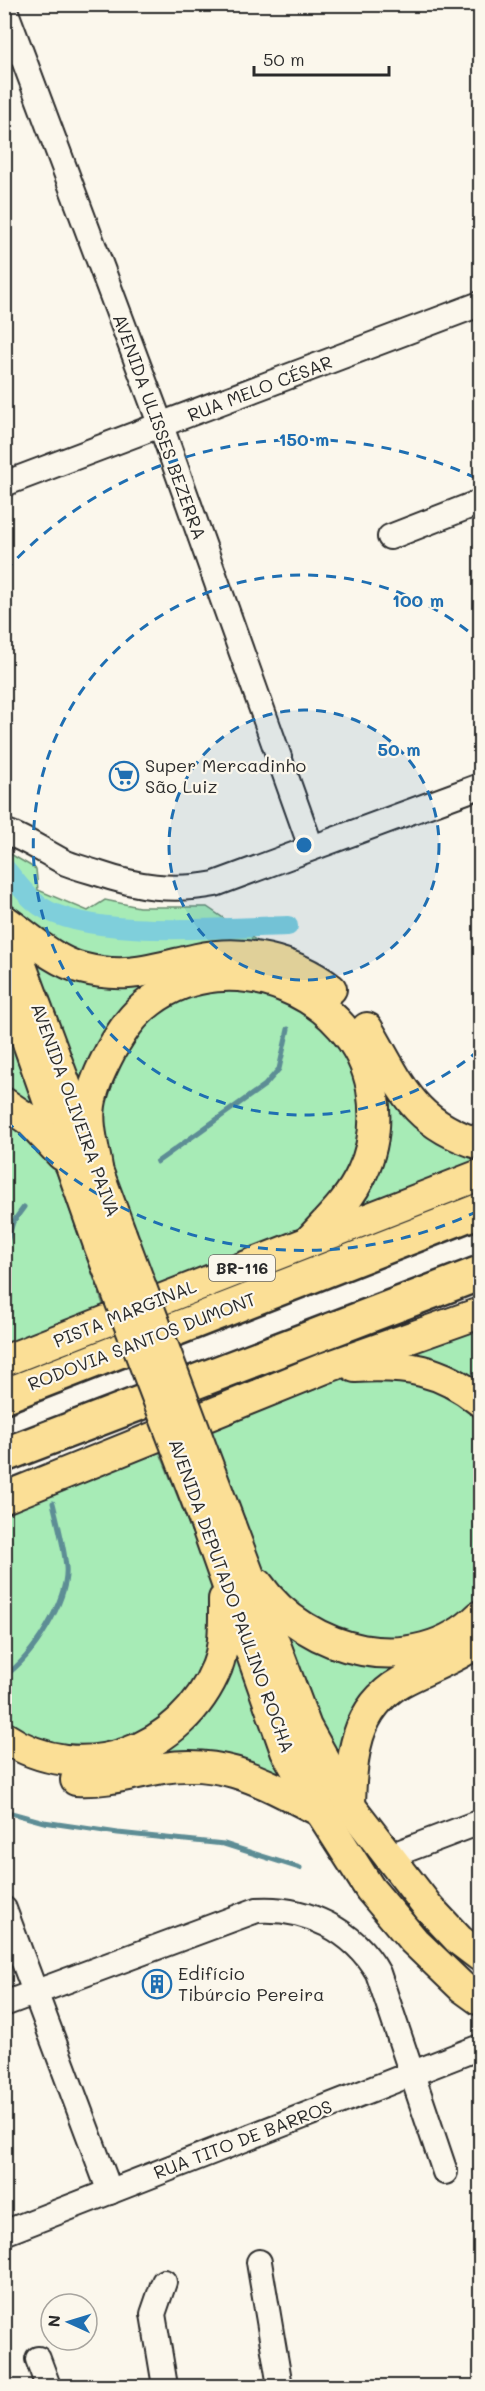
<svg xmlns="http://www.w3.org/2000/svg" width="485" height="2391" font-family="Mali,sans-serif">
<rect width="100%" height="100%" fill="#fbf7ec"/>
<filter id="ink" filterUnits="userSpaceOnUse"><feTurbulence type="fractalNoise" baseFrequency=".0167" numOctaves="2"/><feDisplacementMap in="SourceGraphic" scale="12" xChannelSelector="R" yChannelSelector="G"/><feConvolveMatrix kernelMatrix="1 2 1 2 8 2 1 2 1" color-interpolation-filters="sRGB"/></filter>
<g filter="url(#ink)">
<g fill="#a7ebb6" stroke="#698b70" stroke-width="1.5">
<path d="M 7,852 L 36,869 L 38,890 L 88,911 L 105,900 L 139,907 L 207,907 L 269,949 L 139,965 L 79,959 L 26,925 L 13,907 L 5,892 L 4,853 Z"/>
<path d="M 23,944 C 59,974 103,989 150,980 C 195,972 238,953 284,972 C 309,982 334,997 351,1018 C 366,1038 375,1060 386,1082 C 406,1118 440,1145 480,1155 L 480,1167 L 345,1218 C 359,1196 372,1174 379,1149 C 385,1126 382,1099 375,1077 C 340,961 195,930 115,1023 C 97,1045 90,1075 83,1102 Z"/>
<path d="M 223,985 L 277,992 L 339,1036 L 359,1076 L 365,1118 L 359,1161 L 310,1227 L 156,1292 L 99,1133 L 116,1051 L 180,995 Z"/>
<path d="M 4,1025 L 39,1119 L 5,1094 Z"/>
<path d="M 5,1113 L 47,1156 L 57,1174 L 105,1310 L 5,1351 Z"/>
<path d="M 480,1324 L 480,1392 L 396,1356 Z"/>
<path d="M 407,1373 L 480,1414 L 480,1601 L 456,1623 L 413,1641 L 326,1632 L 262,1575 L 205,1429 L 316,1389 L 346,1376 Z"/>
<path d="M 157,1445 L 210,1578 L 215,1621 L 208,1665 L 155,1733 L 72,1752 L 5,1728 L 5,1513 L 31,1496 Z"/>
<path d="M 278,1622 L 427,1662 L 340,1770 Z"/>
<path d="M 231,1638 L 293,1790 L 260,1772 L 59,1774 L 33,1768 L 5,1754 L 135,1761 Z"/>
</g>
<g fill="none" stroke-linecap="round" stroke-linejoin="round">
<g stroke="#5d8d95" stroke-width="5">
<path d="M 157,1162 L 265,1085 L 279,1069 L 288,1029"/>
<path d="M 4,1252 L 13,1222 L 24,1207"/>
<path d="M 4,1676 C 32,1659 69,1599 66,1567 C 64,1546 58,1524 53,1503"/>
<path d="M 4,1811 L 44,1822 L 118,1833 L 224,1844 L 300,1868"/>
</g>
<path stroke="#7fcfdb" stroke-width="20" d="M 6,869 C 16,882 27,897 40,906 C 90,940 227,927 288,926"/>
<g stroke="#2b2b2b" stroke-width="28">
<g id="minor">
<path d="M 4,7 L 161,426 L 311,847"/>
<path d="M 4,484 L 480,304"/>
<path d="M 390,537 L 480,502"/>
<path d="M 4,831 C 26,839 45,852 66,863 C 76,867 87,870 97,873 C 138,887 172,892 215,884 L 480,786"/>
<path d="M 390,1856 L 480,1822"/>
<path d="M 4,1909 L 110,2192"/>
<path d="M 4,2004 L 257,1910 C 306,1907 354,1930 378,1973 L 445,2172"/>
<path d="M 4,2233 L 480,2047"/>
<path d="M 259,2262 L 280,2386"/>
<path d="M 164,2282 L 153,2314 L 165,2386"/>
<path d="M 38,2359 L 48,2386"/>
</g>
</g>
<g stroke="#2b2b2b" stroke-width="34">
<g id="major">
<path d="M 4,920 C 28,936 53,961 81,968 C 127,980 153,969 197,959 C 244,949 293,960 331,989"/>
<path d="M 4,920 L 121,1234"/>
<path d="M 4,983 L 26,1037 L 99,1245"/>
<path d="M 367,1028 C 401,1085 411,1123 480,1144"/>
<path d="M 4,1103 L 29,1120 L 62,1155"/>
<path d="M 97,1168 C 94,1148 87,1126 90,1105 C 93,1085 102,1067 111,1050 C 122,1031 133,1014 151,1001 C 230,942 355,993 372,1089 C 377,1119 375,1146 362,1173 C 350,1200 328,1220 309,1241"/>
<path d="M 4,1361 L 480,1175"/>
<path d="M 355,1367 C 405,1364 441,1369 480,1401"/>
<path d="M 4,1498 L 325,1368 L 480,1313"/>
<path d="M 230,1525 L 306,1727 L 350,1806 L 429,1908 L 459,1940 L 480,1956"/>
<path d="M 207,1527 L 286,1751 L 320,1811 L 370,1889 L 414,1941 L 462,1987 L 480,2000"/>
<path d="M 258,1584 C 307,1654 415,1680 480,1616"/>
<path d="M 4,1737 C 81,1789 183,1751 217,1667 C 225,1646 224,1622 224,1599"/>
<path d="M 76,1780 C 106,1782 134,1773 163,1768 C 227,1758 265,1784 320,1811"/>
<path d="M 350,1806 C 351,1758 354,1709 401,1682 C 423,1670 446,1662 467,1649"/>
</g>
</g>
<g stroke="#2b2b2b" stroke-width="38">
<g id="highway">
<path d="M 4,1396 L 480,1210"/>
<path d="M 4,1455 L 480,1273"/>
</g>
</g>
<use href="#minor" stroke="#fbf7ec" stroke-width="24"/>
<use href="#major" stroke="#fbdf96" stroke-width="30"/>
<use href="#highway" stroke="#fbdf96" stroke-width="33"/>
<g stroke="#2b2b2b" stroke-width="34" stroke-linecap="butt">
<g id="major-bridge">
<path d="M 121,1234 L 230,1525"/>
<path d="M 99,1245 L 207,1527"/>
</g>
</g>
<use href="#major-bridge" stroke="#fbdf96" stroke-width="30"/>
</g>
</g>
<circle cx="304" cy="845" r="135" fill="#1f6fb2" fill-opacity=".12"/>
<g fill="none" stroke="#1f6fb2" stroke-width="3" stroke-dasharray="10 8">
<circle cx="304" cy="845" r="135"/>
<path d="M479 1050A270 270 0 1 1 479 640"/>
<path d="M478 1211A405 405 0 0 1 5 1119M5 571A405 405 0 0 1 478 479"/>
</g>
<defs>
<g id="supermarket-ring" transform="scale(1.5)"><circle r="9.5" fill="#fbf7ec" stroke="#1f6fb2" stroke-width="1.5"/><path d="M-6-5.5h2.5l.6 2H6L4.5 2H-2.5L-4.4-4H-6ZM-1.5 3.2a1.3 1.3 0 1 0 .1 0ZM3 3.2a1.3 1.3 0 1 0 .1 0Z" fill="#1f6fb2"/></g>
<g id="building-ring" transform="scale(1.5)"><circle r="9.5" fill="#fbf7ec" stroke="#1f6fb2" stroke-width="1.5"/><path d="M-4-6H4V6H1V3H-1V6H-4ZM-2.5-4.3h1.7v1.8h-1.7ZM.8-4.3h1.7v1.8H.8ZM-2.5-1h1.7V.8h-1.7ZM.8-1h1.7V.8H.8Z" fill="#1f6fb2"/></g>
</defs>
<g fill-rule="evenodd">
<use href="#supermarket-ring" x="124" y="776"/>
<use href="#building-ring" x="157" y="1984"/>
</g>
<g text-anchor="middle" stroke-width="4.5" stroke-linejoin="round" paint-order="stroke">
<rect fill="#fbf7ec" stroke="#696865" stroke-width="1.5" x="209" y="1255" width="66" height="26" rx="4.5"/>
<g font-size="16" font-weight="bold" fill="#2b2b2b">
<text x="242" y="1274">BR-116</text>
</g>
<g font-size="18" fill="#2b2b2b" stroke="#fbf7ec">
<text transform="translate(260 389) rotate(-21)" y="6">RUA MELO CÉSAR</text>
<text transform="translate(159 427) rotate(70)" y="6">AVENIDA ULISSES BEZERRA</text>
<text transform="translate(75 1110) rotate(70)" y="6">AVENIDA OLIVEIRA PAIVA</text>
<text transform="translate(125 1314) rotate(-22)" y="6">PISTA MARGINAL</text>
<text transform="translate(142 1342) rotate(-21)" y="6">RODOVIA SANTOS DUMONT</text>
<text transform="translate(231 1596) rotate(70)" y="6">AVENIDA DEPUTADO PAULINO ROCHA</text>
<text transform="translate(243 2140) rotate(-21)" y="6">RUA TITO DE BARROS</text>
</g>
<g font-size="18" fill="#2b2b2b" stroke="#fbf7ec" text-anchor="start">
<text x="145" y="772">Super Mercadinho<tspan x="145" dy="21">São Luiz</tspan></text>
<text x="178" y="1980">Edifício<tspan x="178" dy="21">Tibúrcio Pereira</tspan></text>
</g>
</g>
<circle cx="304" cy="845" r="9" fill="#1f6fb2" stroke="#fbf7ec" stroke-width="3"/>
<g font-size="18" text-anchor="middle" font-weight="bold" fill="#1f6fb2" stroke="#fbf7ec" stroke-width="4.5" stroke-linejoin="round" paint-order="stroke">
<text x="304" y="446">150 m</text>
<text x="418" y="607">100 m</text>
<text x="399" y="756">50 m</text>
</g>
<rect width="485" height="2391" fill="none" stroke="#fbf7ec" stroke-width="24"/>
<rect x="12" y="12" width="461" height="2367" fill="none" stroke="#2b2b2b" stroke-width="2" filter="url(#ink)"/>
<g transform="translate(69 2322) rotate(274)"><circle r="28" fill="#fbf7ec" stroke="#a8a59f" stroke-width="1.5"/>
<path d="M0-4.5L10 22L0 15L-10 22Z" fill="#1f6fb2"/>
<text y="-9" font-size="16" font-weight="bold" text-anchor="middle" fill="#2b2b2b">N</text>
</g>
<path d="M254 66v9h135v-9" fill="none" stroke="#2b2b2b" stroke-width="3"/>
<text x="263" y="66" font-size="18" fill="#2b2b2b" stroke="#fbf7ec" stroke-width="4.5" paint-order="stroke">50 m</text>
</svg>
